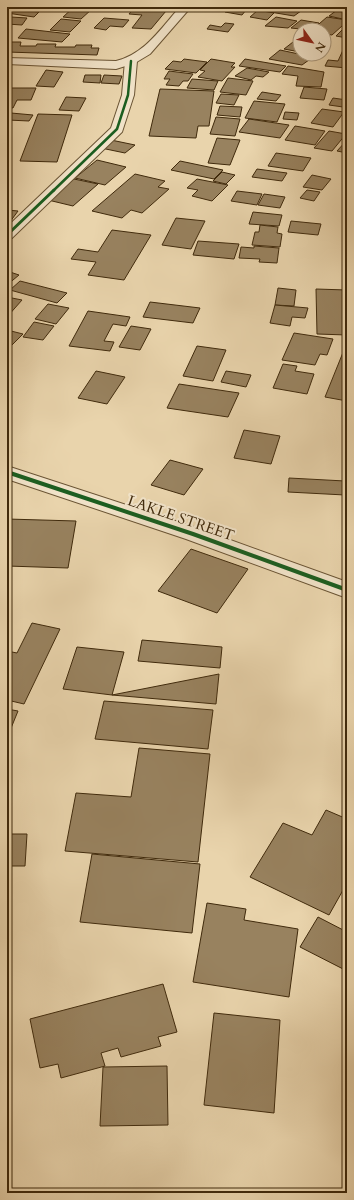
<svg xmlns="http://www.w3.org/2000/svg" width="354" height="1200" font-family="Cardo,serif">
<rect width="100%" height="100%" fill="#e9d4ac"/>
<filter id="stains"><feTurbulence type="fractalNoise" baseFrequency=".005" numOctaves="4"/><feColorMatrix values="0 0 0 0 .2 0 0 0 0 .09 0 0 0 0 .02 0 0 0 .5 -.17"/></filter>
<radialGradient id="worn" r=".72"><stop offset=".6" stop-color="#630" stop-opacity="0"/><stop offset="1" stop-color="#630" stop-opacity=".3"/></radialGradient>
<g fill="#98825f" stroke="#402a0c">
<path d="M 22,7 L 35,7 L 30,11 L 39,12 L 34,17 L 7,13 L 7,8 L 18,10 Z"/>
<path d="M 74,7 L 77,7 L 92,9 L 81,19 L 63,17 Z"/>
<path d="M 149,7 L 170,7 L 167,10 L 148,8 Z"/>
<path d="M 207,7 L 222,7 L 219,11 L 205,9 Z"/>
<path d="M 277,7 L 303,7 L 305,8 L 294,16 L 270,12 Z"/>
<path d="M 341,7 L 347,7 L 347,20 L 329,16 Z"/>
<path d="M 134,8 L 148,9 L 166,11 L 151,29 L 132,28 L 142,15 L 129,14 Z"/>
<path d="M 230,8 L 246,10 L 242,15 L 225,12 Z"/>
<path d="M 258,10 L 274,13 L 267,20 L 250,17 Z"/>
<path d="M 11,17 L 27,18 L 22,25 L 7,24 Z"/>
<path d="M 276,17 L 297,21 L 288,28 L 265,26 Z"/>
<path d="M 327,17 L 347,20 L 347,27 L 342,26 L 332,35 L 324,34 L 324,30 L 312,30 Z"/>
<path d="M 104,18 L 129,20 L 123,27 L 110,26 L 106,30 L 94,28 Z"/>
<path d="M 61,19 L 81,21 L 70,32 L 50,30 Z"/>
<path d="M 301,20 L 319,23 L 310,30 L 291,28 Z"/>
<path d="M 225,23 L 234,24 L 228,32 L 207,29 L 210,25 L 221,27 Z"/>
<path d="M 26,29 L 70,34 L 62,42 L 18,38 Z"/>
<path d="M 343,29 L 347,30 L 347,38 L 336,36 Z"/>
<path d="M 7,42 L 21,42 L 20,46 L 36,46 L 37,44 L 56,44 L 55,47 L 75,47 L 76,45 L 92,45 L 91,48 L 99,48 L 97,55 L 7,52 Z"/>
<path d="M 293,42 L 300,44 L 300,52 L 284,49 Z"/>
<path d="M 280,50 L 313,57 L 302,65 L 269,59 Z"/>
<path d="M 343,50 L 347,51 L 347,68 L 325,66 L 328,60 L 338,61 Z"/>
<path d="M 184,59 L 207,62 L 196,73 L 165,69 L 173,61 L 181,62 Z"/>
<path d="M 211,59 L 235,63 L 231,67 L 235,67 L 222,81 L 198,77 L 205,71 L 200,70 Z"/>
<path d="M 245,59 L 286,66 L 280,72 L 239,66 Z"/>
<path d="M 288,66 L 324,72 L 321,87 L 296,86 L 298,76 L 282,74 Z"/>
<path d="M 247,68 L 269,72 L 263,77 L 256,76 L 251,80 L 235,76 Z"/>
<path d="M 46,70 L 63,72 L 54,87 L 36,86 Z"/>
<path d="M 169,71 L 193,74 L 188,81 L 183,81 L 179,86 L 166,85 L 170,79 L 164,79 Z"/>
<path d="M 85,75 L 101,75 L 100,83 L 83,82 Z"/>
<path d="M 104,75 L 122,76 L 119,84 L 101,83 Z"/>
<path d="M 228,78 L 253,81 L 246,95 L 220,92 Z"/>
<path d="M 192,79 L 218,81 L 214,90 L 187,88 Z"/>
<path d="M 304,87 L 327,89 L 324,100 L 300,98 Z"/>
<path d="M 7,88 L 36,88 L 31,100 L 17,100 L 13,108 L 7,107 Z"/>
<path d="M 160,89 L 214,91 L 209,126 L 198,126 L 196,138 L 149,136 Z"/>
<path d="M 262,92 L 281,95 L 276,101 L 257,99 Z"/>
<path d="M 221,94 L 239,95 L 234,105 L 216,103 Z"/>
<path d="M 66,97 L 86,98 L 79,111 L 59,110 Z"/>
<path d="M 333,98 L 347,100 L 343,107 L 329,105 Z"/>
<path d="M 254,101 L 285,104 L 277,122 L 245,118 Z"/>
<path d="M 220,106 L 242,107 L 240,117 L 217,115 Z"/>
<path d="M 322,109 L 344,112 L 333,127 L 311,123 Z"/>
<path d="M 285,112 L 299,113 L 297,120 L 283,119 Z"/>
<path d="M 11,113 L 33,115 L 29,121 L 8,120 Z"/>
<path d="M 38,114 L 72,115 L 57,162 L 20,161 Z"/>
<path d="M 216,117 L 240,119 L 235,136 L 210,134 Z"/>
<path d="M 249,119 L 289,125 L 280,138 L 239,132 Z"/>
<path d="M 295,126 L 325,131 L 315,145 L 285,140 Z"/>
<path d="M 329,131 L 346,134 L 332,151 L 314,148 Z"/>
<path d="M 217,138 L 240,140 L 230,165 L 208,163 Z"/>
<path d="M 111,140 L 135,145 L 125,153 L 101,148 Z"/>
<path d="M 347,140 L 347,153 L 337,151 Z"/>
<path d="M 276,153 L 311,158 L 303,171 L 268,166 Z"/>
<path d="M 97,160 L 126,167 L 105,185 L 75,178 Z"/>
<path d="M 180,161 L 223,170 L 214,179 L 171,170 Z"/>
<path d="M 257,169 L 287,173 L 282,181 L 252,177 Z"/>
<path d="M 222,172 L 235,175 L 226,184 L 213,181 Z"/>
<path d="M 135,174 L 165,181 L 158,187 L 169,189 L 142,213 L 131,210 L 122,218 L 92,211 Z"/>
<path d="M 312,175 L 331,179 L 322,190 L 303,187 Z"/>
<path d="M 74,179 L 98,184 L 73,206 L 48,200 Z"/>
<path d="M 197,179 L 228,185 L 212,201 L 192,196 L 198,190 L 187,188 Z"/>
<path d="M 307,190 L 320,192 L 314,201 L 300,198 Z"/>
<path d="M 237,191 L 262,194 L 257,205 L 231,201 Z"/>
<path d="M 264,194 L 285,197 L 280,208 L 258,205 Z"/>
<path d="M 7,210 L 18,211 L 7,226 Z"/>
<path d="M 253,212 L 282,215 L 279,226 L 249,224 Z"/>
<path d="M 176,218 L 205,221 L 191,249 L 162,245 Z"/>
<path d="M 291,221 L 321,224 L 318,235 L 288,232 Z"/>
<path d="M 260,225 L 278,227 L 277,233 L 282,234 L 280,247 L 252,245 L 255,232 L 259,232 Z"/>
<path d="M 112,230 L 151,235 L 124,280 L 88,275 L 96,262 L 71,259 L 78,249 L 98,252 Z"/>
<path d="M 198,241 L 239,244 L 234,259 L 193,255 Z"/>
<path d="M 254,246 L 279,248 L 277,263 L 259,262 L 260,259 L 239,258 L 241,247 L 254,248 Z"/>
<path d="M 7,271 L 19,275 L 7,285 Z"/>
<path d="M 20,281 L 67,293 L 57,303 L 10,290 Z"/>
<path d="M 278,288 L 296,290 L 294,306 L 275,305 Z"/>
<path d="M 316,289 L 347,290 L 347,335 L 317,334 Z"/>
<path d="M 7,297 L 22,300 L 7,317 Z"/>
<path d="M 150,302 L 200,308 L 193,323 L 143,317 Z"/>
<path d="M 48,304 L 69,308 L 56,324 L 35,319 Z"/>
<path d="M 275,305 L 308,308 L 305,318 L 292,317 L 290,326 L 270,323 Z"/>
<path d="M 88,311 L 130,317 L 126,326 L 113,324 L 104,341 L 114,342 L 110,351 L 69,346 Z"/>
<path d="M 34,322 L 54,326 L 43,340 L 23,337 Z"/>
<path d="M 131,326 L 151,329 L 140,350 L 119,347 Z"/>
<path d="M 7,330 L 23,334 L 12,345 L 7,344 Z"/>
<path d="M 294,333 L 333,339 L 327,355 L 320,354 L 315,365 L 282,360 Z"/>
<path d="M 346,345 L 347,401 L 325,397 Z"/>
<path d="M 197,346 L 226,350 L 213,381 L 183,376 Z"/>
<path d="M 283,364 L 297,366 L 295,371 L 314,374 L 307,394 L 273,388 Z"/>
<path d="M 96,371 L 125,377 L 107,404 L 78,398 Z"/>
<path d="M 226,371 L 251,375 L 246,387 L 221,382 Z"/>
<path d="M 179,384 L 239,393 L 228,417 L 167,408 Z"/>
<path d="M 244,430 L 280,436 L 271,464 L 234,458 Z"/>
<path d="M 170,460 L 203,469 L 184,495 L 151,485 Z"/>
<path d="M 289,478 L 345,481 L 345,495 L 288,492 Z"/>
<path d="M 7,519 L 76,521 L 68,568 L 7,566 Z"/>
<path d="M 191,549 L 248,569 L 217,613 L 158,591 Z"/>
<path d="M 32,623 L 60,629 L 24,704 L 7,700 L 7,651 L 17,653 Z"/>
<path d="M 142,640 L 222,647 L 220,668 L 138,661 Z"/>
<path d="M 77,647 L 124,652 L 112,695 L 63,689 Z"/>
<path d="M 219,674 L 216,704 L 112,695 Z"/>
<path d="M 104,701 L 213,710 L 208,749 L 95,739 Z"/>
<path d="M 7,709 L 18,711 L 7,738 Z"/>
<path d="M 139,748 L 210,754 L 198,862 L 65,851 L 76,793 L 131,797 Z"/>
<path d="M 326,810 L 347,819 L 347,883 L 329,915 L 250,877 L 283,823 L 312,835 Z"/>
<path d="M 7,834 L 27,834 L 25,866 L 7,866 Z"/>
<path d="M 92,854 L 200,864 L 192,933 L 80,922 Z"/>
<path d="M 207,903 L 246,909 L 244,920 L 298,929 L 289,997 L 193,982 Z"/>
<path d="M 318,917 L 347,932 L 347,971 L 300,947 Z"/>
<path d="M 163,984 L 177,1032 L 158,1037 L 161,1046 L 121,1057 L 118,1048 L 101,1053 L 105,1066 L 61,1078 L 58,1064 L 40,1068 L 30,1019 Z"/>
<path d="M 214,1013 L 280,1020 L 274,1113 L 204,1105 Z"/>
<path d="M 167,1066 L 168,1125 L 100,1126 L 103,1067 Z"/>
</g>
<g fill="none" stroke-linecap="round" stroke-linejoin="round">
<g stroke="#6a5434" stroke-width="2">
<path id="lane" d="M 180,7 L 191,7 L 150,54 L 135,63 L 116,69 L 7,64 L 7,58 L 116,61 C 145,54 161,28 180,7 Z"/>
</g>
<g stroke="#6a5434" stroke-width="2">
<g id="street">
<path d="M 131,57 L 135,58 L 137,61 L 134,95 L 122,132 L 12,238 L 7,240 L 7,227 L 111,128 L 122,95 L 125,61 L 127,58 Z"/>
<path d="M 7,466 L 200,529 L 347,582 L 347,598 L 186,539 L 7,479 Z"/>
</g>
</g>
<use href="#lane" fill="#f1e3c9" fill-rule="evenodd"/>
<use href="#street" fill="#f1e3c9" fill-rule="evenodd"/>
<g stroke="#f1e3c9" stroke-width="4">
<path id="cycleway-far2" d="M 53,191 L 117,129 L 128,95 L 131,61"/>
</g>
<g stroke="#f1e3c9" stroke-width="5">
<path id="cycleway-far1" d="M 7,235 L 54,190"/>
</g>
<g stroke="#f1e3c9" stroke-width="6">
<path id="cycleway" d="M 7,472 L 193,534 L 347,590"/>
</g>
<use href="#cycleway-far2" stroke="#1b5e20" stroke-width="2.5"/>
<use href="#cycleway-far1" stroke="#1b5e20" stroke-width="3"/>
<use href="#cycleway" stroke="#1b5e20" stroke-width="4"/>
</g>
<g text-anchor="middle" stroke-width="4" stroke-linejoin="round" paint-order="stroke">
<g font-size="15" fill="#402a0c" stroke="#f1e3c9">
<text transform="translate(181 518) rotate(19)" y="5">LAKLE STREET</text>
</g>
</g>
<rect width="354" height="1200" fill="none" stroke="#e9d4ac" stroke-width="24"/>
<rect x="8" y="8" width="338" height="1184" fill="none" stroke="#402a0c" stroke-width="2"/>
<rect x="12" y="12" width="330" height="1176" fill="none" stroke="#402a0c"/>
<g transform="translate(312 42) rotate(123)"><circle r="19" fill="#f1e3c9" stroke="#aa997d"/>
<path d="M0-3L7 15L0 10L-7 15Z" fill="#8f2418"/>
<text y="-6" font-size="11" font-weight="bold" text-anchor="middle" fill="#402a0c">N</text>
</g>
<rect width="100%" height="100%" filter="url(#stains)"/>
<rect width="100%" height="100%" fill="url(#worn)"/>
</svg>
